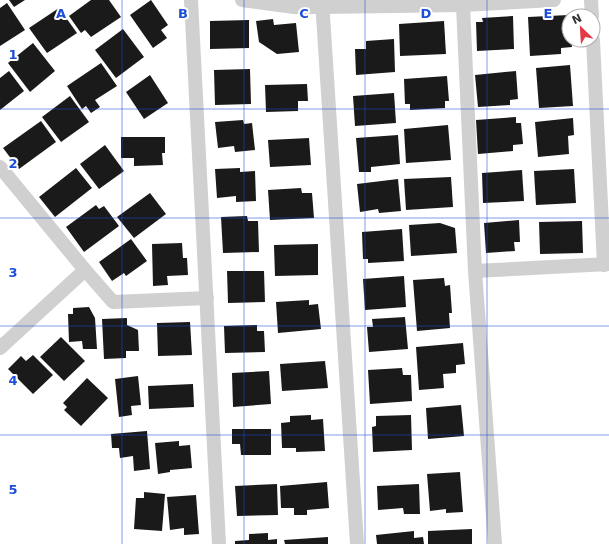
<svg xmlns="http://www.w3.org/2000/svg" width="609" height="544" font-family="'DejaVu Sans',sans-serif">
<rect width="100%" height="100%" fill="#fff"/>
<g fill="#1a1a1a">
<path d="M 9,0 L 25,0 L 14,7 Z"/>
<path d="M 91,0 L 109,0 L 121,17 L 91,37 L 85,30 L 81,33 L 69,16 Z"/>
<path d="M 151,0 L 168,25 L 161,30 L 167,38 L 153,48 L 130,15 Z"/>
<path d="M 7,3 L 25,30 L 0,46 L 0,8 Z"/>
<path d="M 59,8 L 77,33 L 47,53 L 29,28 Z"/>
<path d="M 569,15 L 569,40 L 571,40 L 572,47 L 561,48 L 561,54 L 530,56 L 528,17 Z"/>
<path d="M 513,16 L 514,49 L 477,51 L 476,22 L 483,22 L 482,18 Z"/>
<path d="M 273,19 L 274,25 L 296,23 L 299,52 L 277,54 L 259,42 L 256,21 Z"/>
<path d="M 249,20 L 249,48 L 210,49 L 210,21 Z"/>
<path d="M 444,21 L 446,54 L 400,56 L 399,24 Z"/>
<path d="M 123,29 L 144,57 L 116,78 L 95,50 Z"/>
<path d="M 394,39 L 395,72 L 356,75 L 355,49 L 366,49 L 366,41 Z"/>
<path d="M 33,43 L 55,71 L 30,92 L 8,63 Z"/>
<path d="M 101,63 L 117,86 L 95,100 L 100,107 L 91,113 L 86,106 L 82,109 L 67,86 Z"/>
<path d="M 570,65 L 573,106 L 539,108 L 536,68 Z"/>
<path d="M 250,69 L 251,104 L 215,105 L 214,70 Z"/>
<path d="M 9,71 L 24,91 L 0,110 L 0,78 Z"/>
<path d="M 516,71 L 518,99 L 510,100 L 510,105 L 478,107 L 475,75 Z"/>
<path d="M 150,75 L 168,103 L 144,119 L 126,92 Z"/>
<path d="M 447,76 L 449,101 L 445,101 L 445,108 L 410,110 L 410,104 L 405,104 L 404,79 Z"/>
<path d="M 307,84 L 308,101 L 298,101 L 298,111 L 266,112 L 265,85 Z"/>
<path d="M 394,93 L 396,123 L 355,126 L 353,96 Z"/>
<path d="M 70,96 L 89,122 L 61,142 L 42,117 Z"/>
<path d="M 516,117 L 516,123 L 521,123 L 523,144 L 513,145 L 513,151 L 478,154 L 476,120 Z"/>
<path d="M 573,118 L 574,135 L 568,136 L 569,154 L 538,157 L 535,122 Z"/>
<path d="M 243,120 L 244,124 L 252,123 L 255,150 L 235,152 L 234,146 L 218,148 L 215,122 Z"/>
<path d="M 41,121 L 56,142 L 19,169 L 3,148 Z"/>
<path d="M 448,125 L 451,160 L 406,163 L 404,129 Z"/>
<path d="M 398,135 L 400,164 L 371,167 L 371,172 L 359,172 L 356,138 Z"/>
<path d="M 121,137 L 165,137 L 165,153 L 162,153 L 163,165 L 134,166 L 134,158 L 121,158 Z"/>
<path d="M 309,138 L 311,165 L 270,167 L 268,140 Z"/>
<path d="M 105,145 L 124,171 L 99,189 L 80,164 Z"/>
<path d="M 76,168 L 92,188 L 55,217 L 39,197 Z"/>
<path d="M 240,168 L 240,172 L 255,171 L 256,201 L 236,202 L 236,196 L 217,198 L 215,169 Z"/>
<path d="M 574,169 L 576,203 L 536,205 L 534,171 Z"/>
<path d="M 522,170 L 524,201 L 483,203 L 482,173 Z"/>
<path d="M 451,177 L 453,207 L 406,210 L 404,179 Z"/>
<path d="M 398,179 L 401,211 L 379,213 L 378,209 L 360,212 L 357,184 Z"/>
<path d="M 301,188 L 302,193 L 312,193 L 314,218 L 270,220 L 268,190 Z"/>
<path d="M 150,193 L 166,214 L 134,238 L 117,217 Z"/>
<path d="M 96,205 L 99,209 L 104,206 L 119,226 L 84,252 L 66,227 Z"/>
<path d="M 247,216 L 248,221 L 258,221 L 259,252 L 223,253 L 221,217 Z"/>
<path d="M 519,220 L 520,242 L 514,242 L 515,251 L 486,253 L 484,223 Z"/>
<path d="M 582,221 L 583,253 L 540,254 L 539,222 Z"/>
<path d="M 440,223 L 455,228 L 457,253 L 411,256 L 409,225 Z"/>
<path d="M 402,229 L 404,261 L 368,263 L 368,259 L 363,259 L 362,232 Z"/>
<path d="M 131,239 L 147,261 L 126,276 L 124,273 L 112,281 L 99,262 Z"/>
<path d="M 182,243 L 183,258 L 187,258 L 188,275 L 167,276 L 168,285 L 153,286 L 152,244 Z"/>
<path d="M 318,244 L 318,275 L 275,276 L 274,245 Z"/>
<path d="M 227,271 L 264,271 L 265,302 L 228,303 Z"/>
<path d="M 404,276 L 406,307 L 365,310 L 363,279 Z"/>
<path d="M 444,278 L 445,286 L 450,285 L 452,313 L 449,313 L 450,328 L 417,331 L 413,280 Z"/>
<path d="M 309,300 L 309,305 L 318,304 L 321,329 L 278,333 L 276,302 Z"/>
<path d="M 89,307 L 95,318 L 97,349 L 83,349 L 82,341 L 69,342 L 68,314 L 73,314 L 73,308 Z"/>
<path d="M 405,317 L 408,349 L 369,352 L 367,327 L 373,327 L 372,319 Z"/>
<path d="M 127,318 L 127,325 L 138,330 L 139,351 L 126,351 L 126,358 L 104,359 L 102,319 Z"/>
<path d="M 190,322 L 192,355 L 158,356 L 157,323 Z"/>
<path d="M 257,325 L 257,331 L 264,331 L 265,352 L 225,353 L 224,326 Z"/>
<path d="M 61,337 L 85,361 L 64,381 L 40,357 Z"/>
<path d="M 463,343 L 465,364 L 456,365 L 456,373 L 443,374 L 444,388 L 419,390 L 416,347 Z"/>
<path d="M 33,355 L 53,375 L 33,394 L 8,369 L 21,356 L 26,361 Z"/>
<path d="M 325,361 L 328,388 L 282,391 L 280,364 Z"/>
<path d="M 402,368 L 403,375 L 411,375 L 412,401 L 370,404 L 368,370 Z"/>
<path d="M 269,371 L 271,404 L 233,407 L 232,373 Z"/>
<path d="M 138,376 L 141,405 L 131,406 L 132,415 L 119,417 L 115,379 Z"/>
<path d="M 87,378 L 108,398 L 81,426 L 64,410 L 67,407 L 63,403 Z"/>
<path d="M 193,384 L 194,407 L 149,409 L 148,386 Z"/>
<path d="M 461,405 L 464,436 L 428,439 L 426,408 Z"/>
<path d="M 311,415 L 311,420 L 323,419 L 325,451 L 296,452 L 296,448 L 282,448 L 281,423 L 290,422 L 290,416 Z"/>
<path d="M 411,415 L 412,450 L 373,452 L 372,427 L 376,426 L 376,416 Z"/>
<path d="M 232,429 L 271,429 L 271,455 L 241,455 L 240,444 L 232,444 Z"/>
<path d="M 147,431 L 150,469 L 134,471 L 133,456 L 120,458 L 119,448 L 112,448 L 111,434 Z"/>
<path d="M 179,441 L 179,446 L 190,445 L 192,468 L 170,470 L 170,472 L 158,474 L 155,443 Z"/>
<path d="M 460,472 L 463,512 L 446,513 L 446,509 L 430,511 L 427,474 Z"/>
<path d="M 327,482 L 329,508 L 307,510 L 307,515 L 294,515 L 294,508 L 281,508 L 280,486 Z"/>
<path d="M 277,484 L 278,515 L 237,516 L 235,486 Z"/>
<path d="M 419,484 L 420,514 L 404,514 L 403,508 L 378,510 L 377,486 Z"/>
<path d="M 144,492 L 165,494 L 162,531 L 134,529 L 136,498 L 144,498 Z"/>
<path d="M 196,495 L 199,534 L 184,535 L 184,528 L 170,530 L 167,497 Z"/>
<path d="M 472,529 L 472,544 L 428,544 L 428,531 Z"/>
<path d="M 414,531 L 414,538 L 423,537 L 424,544 L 377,544 L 376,535 Z"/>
<path d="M 268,533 L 268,540 L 277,539 L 277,544 L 235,544 L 235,541 L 249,540 L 249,534 Z"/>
<path d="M 328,537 L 328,544 L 285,544 L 284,540 Z"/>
</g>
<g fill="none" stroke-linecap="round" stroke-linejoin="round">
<g stroke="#d0d0d0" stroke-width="14">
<path d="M 191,0 L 219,544"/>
<path d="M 242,0 L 294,7 L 323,7 L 463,5 L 554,0"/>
<path d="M 322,0 L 357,544"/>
<path d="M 591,0 L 592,16"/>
<path d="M 463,5 L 475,271 L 495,544"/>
<path d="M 593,40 L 604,265"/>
<path d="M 0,167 L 85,270 L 113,302 L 207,298"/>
<path d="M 475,271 L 609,264"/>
<path d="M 0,348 L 85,270"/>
</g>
</g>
<path fill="none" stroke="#1d4ed8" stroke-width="1" stroke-opacity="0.55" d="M 122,0 L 122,544M 244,0 L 244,544M 365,0 L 365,544M 487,0 L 487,544M 0,109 L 609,109M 0,218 L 609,218M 0,326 L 609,326M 0,435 L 609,435"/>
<g font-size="13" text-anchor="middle" font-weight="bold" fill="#1d4ed8" stroke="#fff" stroke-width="4" stroke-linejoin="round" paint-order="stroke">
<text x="61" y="18">A</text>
<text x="183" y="18">B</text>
<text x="304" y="18">C</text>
<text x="426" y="18">D</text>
<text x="548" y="18">E</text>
<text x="13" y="59">1</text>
<text x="13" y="168">2</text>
<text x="13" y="277">3</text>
<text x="13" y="385">4</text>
<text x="13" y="494">5</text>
</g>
<g transform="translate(581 28) rotate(335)"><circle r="19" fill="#ffffff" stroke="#adadad"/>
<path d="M0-3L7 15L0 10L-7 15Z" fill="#e63946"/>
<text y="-6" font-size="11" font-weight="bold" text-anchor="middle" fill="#333333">N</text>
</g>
</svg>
